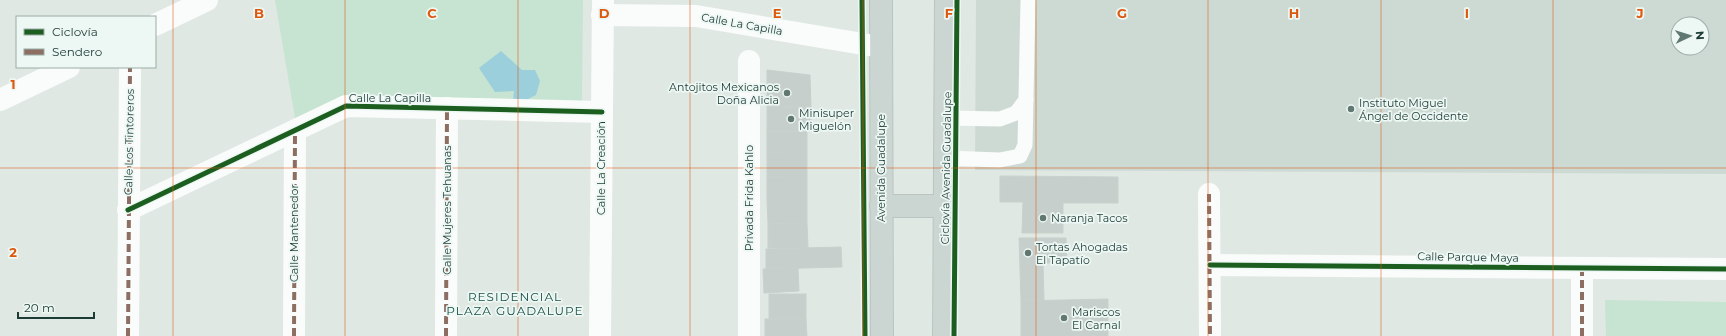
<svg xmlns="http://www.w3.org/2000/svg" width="1726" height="336" font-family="Montserrat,sans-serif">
<rect width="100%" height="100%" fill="#e0e8e4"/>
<path fill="#cddad4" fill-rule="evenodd" d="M 976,0 L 1726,0 L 1726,174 L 975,170 ZM 1678,24 L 1702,24 L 1702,48 L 1678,48 Z"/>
<g fill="#c7e3d1">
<path d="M 275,0 L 583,0 L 582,101 L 375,101 L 296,124 Z"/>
<path d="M 1605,300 L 1726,302 L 1726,336 L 1606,336 Z"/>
</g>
<path fill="#9bcfdb" d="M 501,51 L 522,70 L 535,70 L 540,81 L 536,95 L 524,101 L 513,101 L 514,91 L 495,92 L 479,68 Z"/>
<g fill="#c7cfcc" stroke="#c9d1cd">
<path d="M 767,70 L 810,75 L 811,107 L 767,107 Z"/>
<rect x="767" y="107" width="44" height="24"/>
<path d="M 767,131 L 807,132 L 807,153 L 767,154 Z"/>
<path d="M 807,153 L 807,176 L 767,177 L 767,154 Z"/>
<path d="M 807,176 L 807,200 L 767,200 L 767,177 Z"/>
<path d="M 1000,176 L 1118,177 L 1118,203 L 1063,203 L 1063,233 L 1022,233 L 1023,202 L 1000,202 Z"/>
<path d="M 767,200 L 807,200 L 807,223 L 768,224 Z"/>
<path d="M 807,223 L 808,248 L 768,248 L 768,224 Z"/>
<path d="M 1019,238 L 1066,238 L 1067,263 L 1043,263 L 1044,300 L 1021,301 Z"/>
<path d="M 841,247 L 842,267 L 766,269 L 766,249 Z"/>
<path d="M 798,268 L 799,291 L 764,293 L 763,269 Z"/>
<rect x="769" y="294" width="37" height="25"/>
<path d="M 1108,299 L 1108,336 L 1021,336 L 1021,301 Z"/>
<path d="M 765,319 L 806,319 L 807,336 L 765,336 Z"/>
</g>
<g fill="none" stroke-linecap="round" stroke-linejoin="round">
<g stroke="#bac5c2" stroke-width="24">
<g id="primary">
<path d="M 881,0 L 882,336"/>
<path d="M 881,206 L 944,206"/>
<path d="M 944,336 L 946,0"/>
</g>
</g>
<g stroke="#fafcfb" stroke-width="15">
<path d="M 945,118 L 1000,119 L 1016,113 L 1026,100"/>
<path d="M 945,158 L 1000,160 L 1020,156 L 1025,145 L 1028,0"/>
</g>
<g stroke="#fafcfb" stroke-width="22">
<path d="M 602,15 L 696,16 L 881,47"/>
<path d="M 155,25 L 207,0"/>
<path d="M 0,100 L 69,67"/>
<path d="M 1209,194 L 1210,336"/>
<path d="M 128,210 L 346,106 L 602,112"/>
<path d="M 1210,265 L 1726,269"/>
<path d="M 1582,268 L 1582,336"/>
<path d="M 128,336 L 130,67"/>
<path d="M 294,336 L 295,131"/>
<path d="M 446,336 L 447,108"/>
<path d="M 600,336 L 603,0"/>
<path d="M 749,336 L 749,61"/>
</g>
<use href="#primary" stroke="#cbd5d2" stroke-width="22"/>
<g stroke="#8d6e63" stroke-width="4" stroke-dasharray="8 4" stroke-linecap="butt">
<path d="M 1209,194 L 1210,336"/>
<path d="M 1582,268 L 1582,336"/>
<path d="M 128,336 L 130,67"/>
<path d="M 294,336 L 295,131"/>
<path d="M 446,336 L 447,108"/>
</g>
<g stroke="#edf7f3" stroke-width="8">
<g id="cycleway">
<path d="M 862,0 L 865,336"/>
<path d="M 128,210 L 346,106 L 602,112"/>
<path d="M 1210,265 L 1726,269"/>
<path d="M 954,336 L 957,0"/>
</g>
</g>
<use href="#cycleway" stroke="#1b5e20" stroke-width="5"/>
</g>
<path fill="none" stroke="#de580e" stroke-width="1" stroke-opacity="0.55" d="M 173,0 L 173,336M 345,0 L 345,336M 518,0 L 518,336M 690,0 L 690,336M 863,0 L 863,336M 1036,0 L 1036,336M 1208,0 L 1208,336M 1381,0 L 1381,336M 1553,0 L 1553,336M 0,168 L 1726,168"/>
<g fill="#617872" stroke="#edf7f3" stroke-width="1.5">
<circle cx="787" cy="93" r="4"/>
<circle cx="1351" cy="109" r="4"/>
<circle cx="791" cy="119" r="4"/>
<circle cx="1043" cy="218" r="4"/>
<circle cx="1028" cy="253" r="4"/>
<circle cx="1064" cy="318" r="4"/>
</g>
<g text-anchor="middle" stroke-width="3.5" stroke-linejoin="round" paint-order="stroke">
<g font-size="11" fill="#1d3b35" stroke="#edf7f3">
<text transform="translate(742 24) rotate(10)" y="4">Calle La Capilla</text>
<text x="390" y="102">Calle La Capilla</text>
<text transform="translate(129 142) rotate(-89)" y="4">Calle Los Tintoreros</text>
<text transform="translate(601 168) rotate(-90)" y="4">Calle La Creación</text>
<text transform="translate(881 168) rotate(-90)" y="4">Avenida Guadalupe</text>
<text transform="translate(946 168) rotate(-89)" y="4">Ciclovía Avenida Guadalupe</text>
<text transform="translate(749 198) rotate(-90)" y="4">Privada Frida Kahlo</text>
<text transform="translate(447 210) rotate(-90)" y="4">Calle Mujeres Tehuanas</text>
<text transform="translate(294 233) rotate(-90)" y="4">Calle Mantenedor</text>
<text transform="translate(1468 257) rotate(1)" y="4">Calle Parque Maya</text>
</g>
<g font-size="11" fill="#1d3b35" stroke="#edf7f3" text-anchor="start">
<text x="779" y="91" text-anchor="end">Antojitos Mexicanos<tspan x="779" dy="13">Doña Alicia</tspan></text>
<text x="1359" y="107">Instituto Miguel<tspan x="1359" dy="13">Ángel de Occidente</tspan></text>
<text x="799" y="117">Minisuper<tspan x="799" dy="13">Miguelón</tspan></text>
<text x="1051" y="222">Naranja Tacos</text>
<text x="1036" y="251">Tortas Ahogadas<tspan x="1036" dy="13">El Tapatío</tspan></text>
<text x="1072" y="316">Mariscos<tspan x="1072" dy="13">El Carnal</tspan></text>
</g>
<g font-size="12" letter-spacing="1" fill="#174f45" stroke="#edf7f3">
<text x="515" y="301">RESIDENCIAL<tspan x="515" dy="14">PLAZA GUADALUPE</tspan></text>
</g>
</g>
<g font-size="13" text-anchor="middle" font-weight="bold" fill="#de580e" stroke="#edf7f3" stroke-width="3.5" stroke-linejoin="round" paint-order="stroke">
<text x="259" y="18">B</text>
<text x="432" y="18">C</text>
<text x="604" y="18">D</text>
<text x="777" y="18">E</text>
<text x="949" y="18">F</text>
<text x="1122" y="18">G</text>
<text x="1294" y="18">H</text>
<text x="1467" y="18">I</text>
<text x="1640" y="18">J</text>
<text x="13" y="89">1</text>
<text x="13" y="257">2</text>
</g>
<rect x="16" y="16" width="140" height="52" fill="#edf7f3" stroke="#9aaca7"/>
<rect x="24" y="29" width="20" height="6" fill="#1b5e20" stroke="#9aaca7"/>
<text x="52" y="36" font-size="12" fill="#1d3b35">Ciclovía</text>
<rect x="24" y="49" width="20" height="6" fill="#8d6e63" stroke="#9aaca7"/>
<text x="52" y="56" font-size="12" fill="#1d3b35">Sendero</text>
<g transform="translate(1690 36) rotate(86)"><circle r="19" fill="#edf7f3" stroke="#9aaca7"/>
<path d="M0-3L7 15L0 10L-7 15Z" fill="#617872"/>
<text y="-6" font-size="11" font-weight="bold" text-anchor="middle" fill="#1d3b35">N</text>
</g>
<path d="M18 312v6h76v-6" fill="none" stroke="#1d3b35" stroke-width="2"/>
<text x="24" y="312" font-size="12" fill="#1d3b35" stroke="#edf7f3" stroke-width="3" paint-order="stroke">20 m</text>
</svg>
